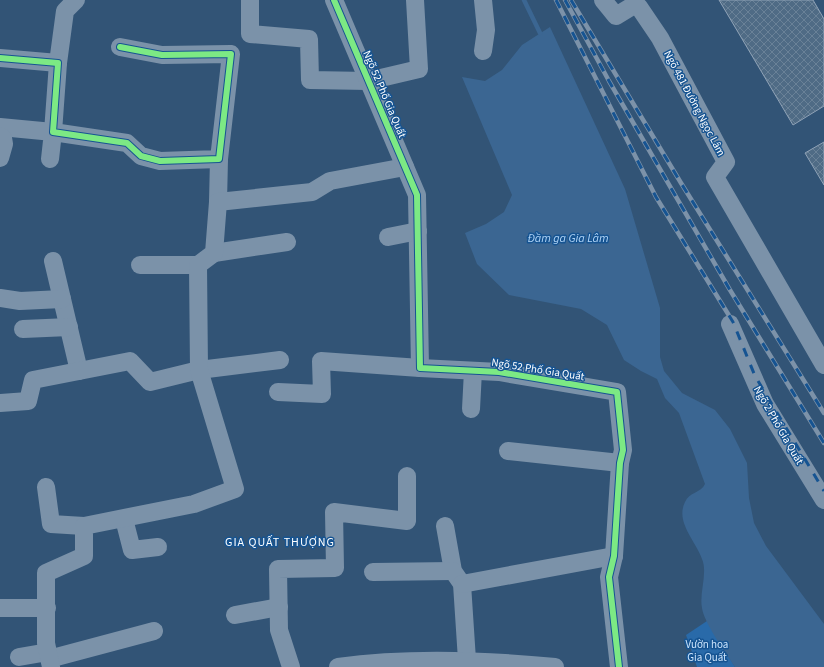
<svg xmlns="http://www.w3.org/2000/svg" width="824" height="667" font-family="'Source Sans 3',sans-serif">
<defs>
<pattern id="building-cross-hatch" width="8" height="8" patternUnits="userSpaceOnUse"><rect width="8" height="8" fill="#4f6b85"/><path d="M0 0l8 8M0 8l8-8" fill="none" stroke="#698197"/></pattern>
</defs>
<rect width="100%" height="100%" fill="#325476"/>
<path fill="#296aa9" d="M 707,621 L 735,667 L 697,667 L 686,635 Z"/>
<path fill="#3b6692" d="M 550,27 L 625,189 L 660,308 L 660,357 L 664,371 L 682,393 L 715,410 L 730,429 L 747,463 L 749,498 L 754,523 L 766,546 L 824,624 L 824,667 L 735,667 C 726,653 704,623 702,608 C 699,593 708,573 702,559 C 696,541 675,522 685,502 C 689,492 701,493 705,484 L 679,413 L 665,398 L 657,379 L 641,371 L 624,360 L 607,325 L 581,309 L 509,295 L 477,264 L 465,233 L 486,224 L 504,212 L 512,195 L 462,77 L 485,81 L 502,70 L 522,45 Z"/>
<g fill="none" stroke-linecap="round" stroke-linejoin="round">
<path stroke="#3b6692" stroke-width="4.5" d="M 524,0 L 540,33"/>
</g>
<g fill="url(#building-cross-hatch)" stroke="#90a3b7">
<path d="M 719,0 L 813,0 L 824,19 L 824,106 L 793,125 Z"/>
<path d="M 824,142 L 824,185 L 805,153 Z"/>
</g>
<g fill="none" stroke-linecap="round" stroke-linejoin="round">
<g stroke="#7b92a9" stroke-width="18">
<path d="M 250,0 L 250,34 L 309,39 L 310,80 L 368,81 L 419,69 L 415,0"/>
<path d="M 334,0 L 417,195 L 420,368 L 499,372 L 617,392 L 623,450 L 620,463 L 614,556 L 609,577 L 619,667"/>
<path d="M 483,0 L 486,30 L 483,51"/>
<path d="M 603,0 L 616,16 L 634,5 L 639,7 L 660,38 L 726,162 L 715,177 L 824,365"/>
<path d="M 0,58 L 58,63 L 53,132 L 127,143 L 141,156 L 160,161 L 219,159 L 231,54 L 162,55 L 120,47"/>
<path d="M 58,63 L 65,11 L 76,0"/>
<path d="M 0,127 L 53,132 L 50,159"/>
<path d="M 0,136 L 3,138 L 4,144 L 0,158"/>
<path d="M 218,202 L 219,159"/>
<path d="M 388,237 L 418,231"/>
<path d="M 214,253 L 287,242"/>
<path d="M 53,261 L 79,371"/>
<path d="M 140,265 L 198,265"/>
<path d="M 0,298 L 20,301 L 62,299"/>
<path d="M 730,324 L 765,404 L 824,500"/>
<path d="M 23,329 L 69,327"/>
<path d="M 278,392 L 322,394 L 321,361 L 420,368"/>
<path d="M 0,403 L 28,401 L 33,380 L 130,361 L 150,382 L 199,370 L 280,360"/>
<path d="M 471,409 L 473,371"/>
<path d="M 508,451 L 620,463"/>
<path d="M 46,487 L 51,524 L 84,526"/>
<path d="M 124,519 L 132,550 L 158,547"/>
<path d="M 445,526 L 453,571 L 462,584 L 467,660"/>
<path d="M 373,572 L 453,571"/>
<path d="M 462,584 L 614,556"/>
<path d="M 0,608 L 47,608"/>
<path d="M 235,615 L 279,607"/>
<path d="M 19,657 L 48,652"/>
<path d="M 49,659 L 154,631"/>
<path d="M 51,667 L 46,643 L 46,573 L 84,556 L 84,526 L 194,504 L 235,489 L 199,370 L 198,265 L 214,253 L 218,202 L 312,192 L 330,181 L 405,167"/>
<path d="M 291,667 L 279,630 L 278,569 L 335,568 L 334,512 L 407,521 L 407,476"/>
<path d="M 338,667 C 410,657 483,660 555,667"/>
</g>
<g stroke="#7c92a9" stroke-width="4.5">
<g id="rail">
<path d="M 556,0 L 656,197 L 733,322 L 755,376 L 824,491"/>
<path d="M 565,0 L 609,81 L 730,290 L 824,443"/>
<path d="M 571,0 L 681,183 L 824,413"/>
</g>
</g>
<use href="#rail" stroke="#165492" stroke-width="3" stroke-dasharray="9" stroke-linecap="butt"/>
<g stroke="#165492" stroke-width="8">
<g id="cycleway">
<path d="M 334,0 L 417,195 L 420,368 L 499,372 L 617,392 L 623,450 L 620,463 L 614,556 L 609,577 L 619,667"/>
<path d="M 0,58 L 58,63 L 53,132 L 127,143 L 141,156 L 160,161 L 219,159 L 231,54 L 162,55 L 120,47"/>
</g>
</g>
<use href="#cycleway" stroke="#7ce984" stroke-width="6"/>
</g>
<g text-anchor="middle" stroke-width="3" stroke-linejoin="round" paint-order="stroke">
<g font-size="11" fill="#fff" stroke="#165492">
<text transform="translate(385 94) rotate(67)" y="4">Ngõ 52 Phố Gia Quất</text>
<text transform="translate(695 103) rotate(62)" y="4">Ngõ 481 Đường Ngọc Lâm</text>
<text transform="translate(538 369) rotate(9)" y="4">Ngõ 52 Phố Gia Quất</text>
<text transform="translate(779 425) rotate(60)" y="4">Ngõ 2 Phố Gia Quất</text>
</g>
<g font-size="11" fill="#cce4fc" stroke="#165492">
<text x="707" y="648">Vườn hoa<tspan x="707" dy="13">Gia Quất</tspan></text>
</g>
<g font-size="12" font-style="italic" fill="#b1d5f7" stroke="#165492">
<text x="568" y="242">Đầm ga Gia Lâm</text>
</g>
<g font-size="12" letter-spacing="1" fill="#fff" stroke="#165492">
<text x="280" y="546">GIA QUẤT THƯỢNG</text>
</g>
</g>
</svg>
